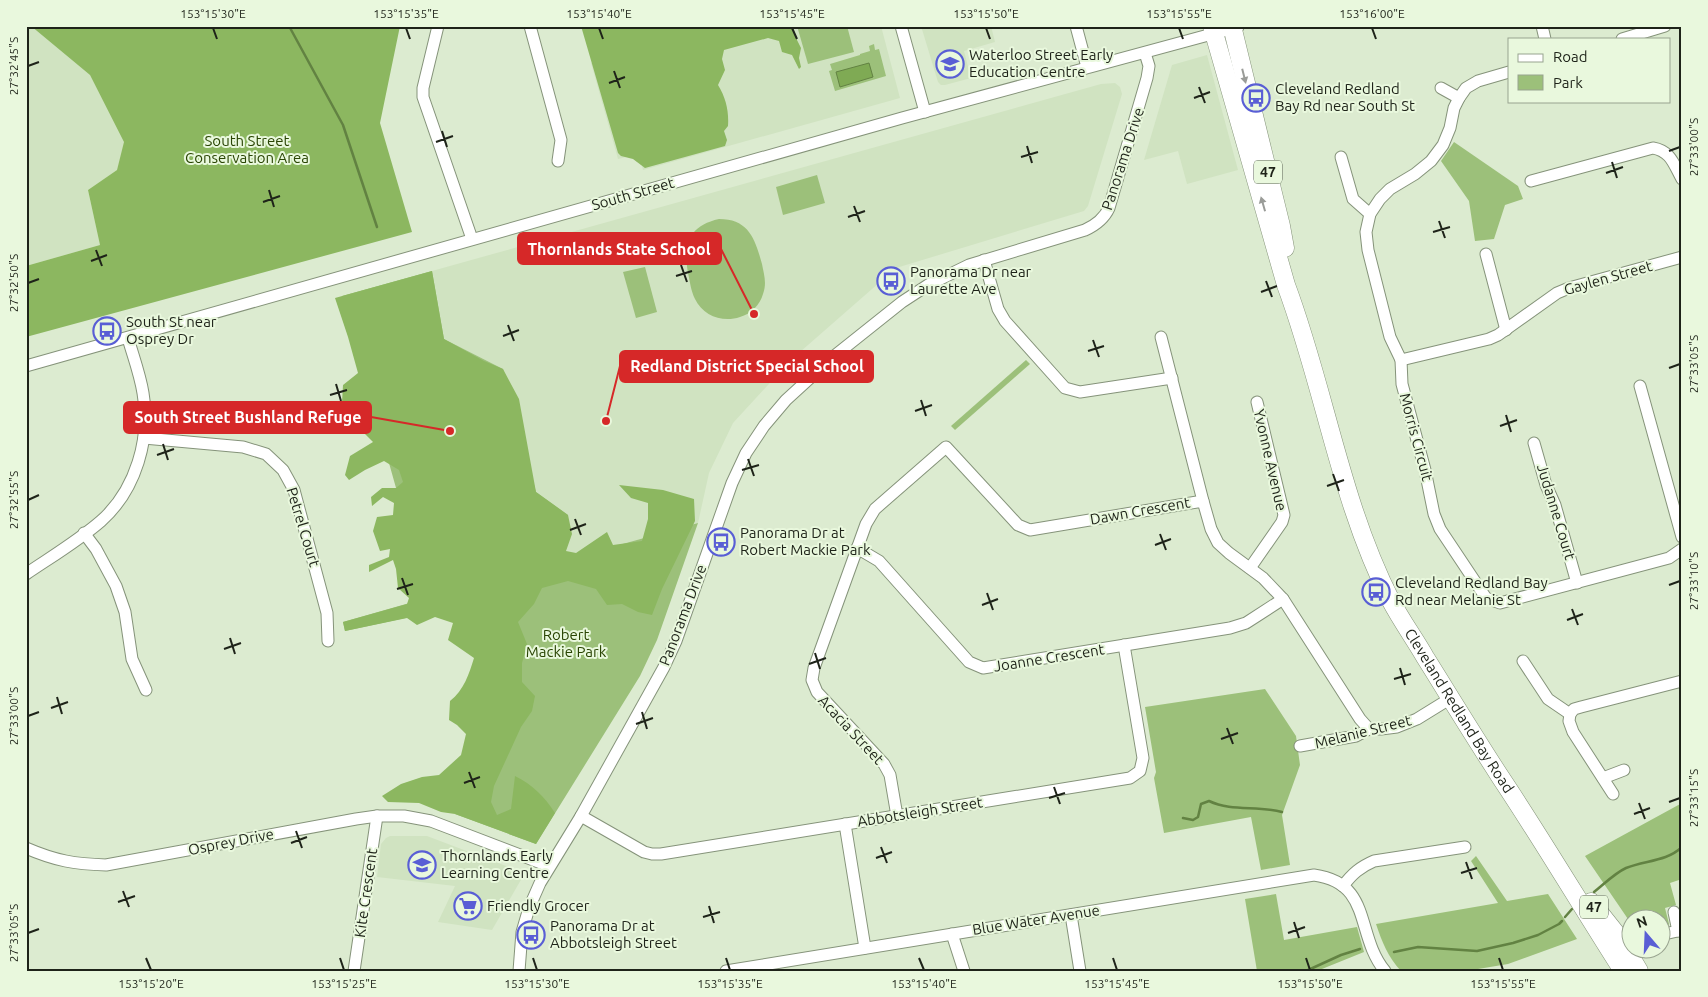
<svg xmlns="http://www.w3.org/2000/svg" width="1708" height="997" font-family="Ubuntu,sans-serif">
<rect width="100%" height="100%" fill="#dcebd0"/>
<g fill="#d0e3c1">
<path d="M 26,26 L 31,26 L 90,75 L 125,142 L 117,170 L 88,190 L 100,245 L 26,266 Z"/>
<path d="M 722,26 L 881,26 L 900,98 L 643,170 L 639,154 L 618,159 L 591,63 Z"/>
<path d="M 921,26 L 991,26 L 995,42 L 964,51 L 971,78 L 945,85 L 941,85 L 938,82 Z"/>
<path d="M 1207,55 L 1238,170 L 1187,184 L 1178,151 L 1144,160 L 1172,65 Z"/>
<path d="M 1115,83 L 1120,87 L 1122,94 L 1088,206 L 1084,211 L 896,268 L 792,359 L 733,423 L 709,473 L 698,523 L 565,560 L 568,515 L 536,492 L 503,369 L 444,339 L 432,271 L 1101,84 Z"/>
<path d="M 390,836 L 427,836 L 519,871 L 522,878 L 492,930 L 438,922 L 455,886 L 377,877 L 381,844 L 386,838 Z"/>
</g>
<g fill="#9cc07a">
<path d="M 797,26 L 847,26 L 854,52 L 808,64 Z"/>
<path d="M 874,44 L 875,50 L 879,49 L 886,76 L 835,91 L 829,71 L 832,70 L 830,64 L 860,55 L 860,54 L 870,51 L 869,46 Z"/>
<path d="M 1454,142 L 1518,186 L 1523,199 L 1505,205 L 1494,239 L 1475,241 L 1469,201 L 1441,161 Z"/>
<path d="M 817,175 L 825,203 L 783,215 L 776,187 Z"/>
<path d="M 719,219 C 749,219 755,239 762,264 C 764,275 767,283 763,294 C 760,305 751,314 740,317 C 723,323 703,316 695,299 C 691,291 690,282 688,273 C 683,245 688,226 719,219 Z"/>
<path d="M 645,267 L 657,312 L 636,318 L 623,272 Z"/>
<path d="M 432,271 L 444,339 L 503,369 L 536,492 L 568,515 L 565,560 L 698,523 L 657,640 L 640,676 L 536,844 L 455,814 L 489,600 L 345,631 L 343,622 L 427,598 L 342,296 Z"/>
<path d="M 1026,360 L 1030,364 L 955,430 L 951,426 Z"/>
<path d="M 1265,689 L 1296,736 L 1300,765 L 1282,815 L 1290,865 L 1261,870 L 1251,817 L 1164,833 L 1154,778 L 1156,772 L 1145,707 Z"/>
<path d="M 1682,803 L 1682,879 L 1670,883 L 1676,905 L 1665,908 L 1669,924 L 1667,929 L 1661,932 L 1660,920 L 1630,920 L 1630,922 L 1585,856 Z"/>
<path d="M 1476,856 L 1507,901 L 1548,894 L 1577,939 L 1508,964 L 1466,971 L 1401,971 C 1388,957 1382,942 1376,924 L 1498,903 L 1471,861 Z"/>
<path d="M 1276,894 L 1284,940 L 1357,927 L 1364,952 L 1317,971 L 1257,971 L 1245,899 Z"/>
</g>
<g fill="#8cb760">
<path d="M 31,26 L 400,26 L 380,123 L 412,232 L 26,337 L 26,266 L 100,245 L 88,190 L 117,170 L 124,142 L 90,75 Z"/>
<path d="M 581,26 L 793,26 L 796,38 L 801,48 L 799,58 L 801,67 L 799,69 L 792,55 L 782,52 L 779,41 L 768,38 L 724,50 L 722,59 L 725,70 L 718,85 C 726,98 729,111 728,126 L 724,131 L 727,140 L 725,146 L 645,168 L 633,159 L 621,156 L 618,153 Z"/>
<path d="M 432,271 L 444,339 L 484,361 L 503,369 L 519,399 L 536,492 L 568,515 L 572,534 L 566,551 L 576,553 L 607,532 L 613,545 L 642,541 L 648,519 L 648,503 L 631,498 L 619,485 L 663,490 L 694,499 L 695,521 L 662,589 L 652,615 L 638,612 L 622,604 L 607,605 L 596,589 L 568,581 L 542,588 L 534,604 L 518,622 L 527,644 L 522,663 L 522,682 L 535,696 L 532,711 L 521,727 L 494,786 L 491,802 L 497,815 L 511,809 L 515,776 C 533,785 545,797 555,813 L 536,844 L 455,814 L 441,812 L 419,803 L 388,802 L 382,796 L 401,784 L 422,777 L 439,775 L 461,755 L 466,734 L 457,725 L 449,720 L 450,701 C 464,690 469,674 474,658 L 448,640 L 453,623 L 435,617 L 417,625 L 407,618 L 345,631 L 343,622 L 407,604 L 409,598 L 398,588 L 396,569 L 393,560 L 369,572 L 369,565 L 389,557 L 390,549 L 380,551 L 373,531 L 377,517 L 393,515 L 394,503 L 383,497 L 372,506 L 371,497 L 382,488 L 396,488 L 403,482 L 399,470 L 384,461 L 365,470 L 349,480 L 345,475 L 350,456 L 373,442 L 365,434 L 364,416 L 353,411 L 341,420 L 343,385 L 358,373 L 348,337 L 335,298 Z"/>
</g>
<path fill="#7faa54" stroke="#628242" d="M 869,63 L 873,77 L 840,87 L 836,72 Z"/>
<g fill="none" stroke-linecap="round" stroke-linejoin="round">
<g stroke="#628242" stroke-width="2.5">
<path d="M 289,26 L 343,125 L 377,227"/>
<path d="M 1183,818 L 1193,820 L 1198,817 L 1201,804 L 1209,801 C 1232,812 1257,805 1282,812"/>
<path d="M 1594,892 C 1604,884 1615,873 1626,868 C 1645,860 1666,862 1682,847"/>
<path d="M 1565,917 L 1572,909"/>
<path d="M 1394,952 L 1418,947 L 1477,951 L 1513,943 L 1538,935 L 1559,924 L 1562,921"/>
<path d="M 1306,971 L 1341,955 L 1360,949"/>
</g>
<g stroke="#85937a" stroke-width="13">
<g id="minor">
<path d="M 438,26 L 423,88 L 423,97 L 472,239"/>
<path d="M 530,26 L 561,140 L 558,161"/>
<path d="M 901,26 L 925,112"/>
<path d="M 1076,26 L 1087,67"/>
<path d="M 1542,26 L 1545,39"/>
<path d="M 1622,39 L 1665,26"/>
<path d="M 1509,72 L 1478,81 L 1466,88 L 1459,98 L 1454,108 L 1450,128 L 1443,145 L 1431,161 L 1415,174 L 1390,189 L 1380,199 L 1370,214 L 1366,232 L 1368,250 L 1390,337 L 1401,360 L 1402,384 L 1425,470 L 1434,514 L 1440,529 L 1486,598 L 1500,603 L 1669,558 L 1682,549"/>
<path d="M 1441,88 L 1459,98"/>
<path d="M 1341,157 L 1353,199 L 1370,214"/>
<path d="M 1531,181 L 1653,148 C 1671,151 1674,165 1682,179"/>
<path d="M 1486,254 L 1506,330"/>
<path d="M 984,260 L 998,309 L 1005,321 L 1065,388 L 1080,392 L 1172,378"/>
<path d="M 1161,337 L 1203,501"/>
<path d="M 1401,360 L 1489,339 L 1498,335 L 1557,293 L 1569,288 L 1682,257"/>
<path d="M 26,366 L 902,118 L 1238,27"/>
<path d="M 1640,386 L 1682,537"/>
<path d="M 144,438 L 243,447 L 266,454 L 283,470 L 294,490 L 327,613 L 328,641"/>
<path d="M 1534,443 L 1546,485 L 1555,505 L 1577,583"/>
<path d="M 84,533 L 96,549 L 116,586 L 125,612 L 132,659 L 146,690"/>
<path d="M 857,548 L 879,561 L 969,662 L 983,668 L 1230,628 L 1246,623 L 1283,599"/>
<path d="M 1250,568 L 1282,522 L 1284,515 L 1257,402"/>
<path d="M 26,574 C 51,557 78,541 101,521 C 136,490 151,438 143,393 C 140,374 133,356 128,338"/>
<path d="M 1523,661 L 1548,699 L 1570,714"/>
<path d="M 1570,714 L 1574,709 L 1581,707 L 1682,681"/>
<path d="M 1570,714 L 1569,721 L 1573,732 L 1613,794"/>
<path d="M 1300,746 L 1356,736 L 1369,729 L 1381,729 L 1397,727 L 1417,719 L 1451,698"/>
<path d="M 1603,778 L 1624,770"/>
<path d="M 581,816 L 644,852 L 652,854 L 661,854 L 1130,778 L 1140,771 L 1143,758 L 1124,645"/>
<path d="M 897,816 L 890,775 L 884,764 L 817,692 L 812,680 L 814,668 L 866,524 L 875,509 L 946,447 L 1018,525 L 1030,530 L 1203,501 L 1211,529 L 1218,543 L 1229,553 L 1263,578 L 1283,599 L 1360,719 L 1369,729"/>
<path d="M 845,824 L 865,948"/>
<path d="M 26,848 C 56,861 75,864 106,865 L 356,819 L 377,816 L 404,816 L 431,821 L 549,866"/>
<path d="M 1343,886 C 1352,874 1360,867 1374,861 L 1465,847"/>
<path d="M 1674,912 L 1678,931"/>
<path d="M 1071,915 L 1080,971"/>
<path d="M 952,934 L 964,971"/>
<path d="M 1660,935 L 1682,930"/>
<path d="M 354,971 L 377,816"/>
<path d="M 519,971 L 522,932 L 529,908 L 540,883 L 581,816 L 664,667 L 676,641 L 732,483 L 746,453 L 764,426 L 786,400 L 833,357 L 902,302 L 928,285 L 969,265 L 1085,230 C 1096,225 1104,219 1109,208 L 1147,78 L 1149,66 L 1145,53"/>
<path d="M 726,971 L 1314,875 C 1373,883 1355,935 1385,971"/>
</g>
</g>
<g stroke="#85937a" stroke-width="19">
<g id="highway">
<path id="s1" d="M 1212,26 L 1286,285 C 1325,389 1340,501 1391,601 C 1401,620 1414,638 1425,657 C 1450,697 1475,738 1501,778 C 1543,841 1582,907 1623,971"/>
<path d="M 1232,26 L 1281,226 L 1285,248"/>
<path d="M 1591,902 L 1618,936 L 1639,971"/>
</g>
</g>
<use href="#minor" stroke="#fff" stroke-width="11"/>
<use href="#highway" stroke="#fff" stroke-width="18"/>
</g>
<defs><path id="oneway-solid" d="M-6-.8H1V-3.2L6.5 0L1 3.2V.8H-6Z" transform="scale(1.25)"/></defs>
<g fill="#9a9c98">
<use href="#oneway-solid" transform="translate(1244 76) rotate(76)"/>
<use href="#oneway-solid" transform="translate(1263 204) rotate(-106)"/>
</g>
<path fill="none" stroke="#1e2319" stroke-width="2" d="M 213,28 L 217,39M 406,28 L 410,39M 599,28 L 603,39M 792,28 L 797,39M 986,28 L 990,39M 1179,28 L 1183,39M 1372,28 L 1376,39M 28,66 L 39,62M 614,71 L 620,88M 609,83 L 625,77M 1199,87 L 1205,103M 1194,98 L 1210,92M 442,131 L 447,147M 436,142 L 453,136M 1027,146 L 1032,163M 1669,151 L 1680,147M 1021,157 L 1038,152M 1612,162 L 1617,178M 1606,173 L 1623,167M 269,190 L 274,207M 263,202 L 280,196M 854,206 L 860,222M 848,217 L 865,211M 1439,221 L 1445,238M 1433,232 L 1450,227M 96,250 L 102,266M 91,261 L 107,255M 681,265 L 687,282M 676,276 L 692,271M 1266,281 L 1272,297M 28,283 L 39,279M 1261,292 L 1277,286M 508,325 L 514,341M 503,336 L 519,330M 1093,340 L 1099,357M 1088,351 L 1104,346M 1669,368 L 1680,364M 336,384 L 341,401M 330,395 L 347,390M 921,400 L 926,416M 915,411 L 932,405M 1506,415 L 1511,432M 1500,426 L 1517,420M 163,444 L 168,460M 157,455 L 174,449M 748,459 L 754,476M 742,470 L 759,465M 1333,474 L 1339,491M 1327,486 L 1344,480M 28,500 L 39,495M 575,519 L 581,535M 570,530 L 586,524M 1160,534 L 1166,550M 1155,545 L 1171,539M 402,578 L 408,595M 1669,585 L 1680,581M 397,589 L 413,584M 987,593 L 993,610M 982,605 L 998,599M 1572,609 L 1578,625M 1567,620 L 1583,614M 230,638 L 235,654M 224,649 L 241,643M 815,653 L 820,669M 809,664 L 826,658M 1400,668 L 1405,685M 1394,679 L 1411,674M 57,697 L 62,714M 51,708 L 68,702M 642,712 L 647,729M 28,716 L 39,712M 636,724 L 653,718M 1227,728 L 1233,744M 1221,739 L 1238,733M 469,772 L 475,788M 464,783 L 480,777M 1054,787 L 1060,804M 1049,798 L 1065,793M 1669,802 L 1680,798M 1639,803 L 1645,819M 1634,814 L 1650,808M 296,831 L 302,848M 291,843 L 307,837M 881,847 L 887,863M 876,858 L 892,852M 1466,862 L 1472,879M 1461,873 L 1477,868M 123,891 L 129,907M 118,902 L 135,896M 709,906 L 714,923M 703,917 L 720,912M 1294,922 L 1299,938M 28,933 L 39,929M 1288,933 L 1305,927M 146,958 L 151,970M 340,958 L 344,970M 533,958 L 537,970M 726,958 L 730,970M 919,958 L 924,970M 1113,958 L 1117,970M 1306,958 L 1310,970M 1499,958 L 1503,970"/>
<defs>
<g id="school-ring" transform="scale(1.4375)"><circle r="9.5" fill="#e9f8dd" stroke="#595ed5" stroke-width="1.5"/><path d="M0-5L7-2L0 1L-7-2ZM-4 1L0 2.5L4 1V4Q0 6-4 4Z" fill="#595ed5"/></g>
<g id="bus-ring" transform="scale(1.4375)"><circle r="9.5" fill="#e9f8dd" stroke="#595ed5" stroke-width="1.5"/><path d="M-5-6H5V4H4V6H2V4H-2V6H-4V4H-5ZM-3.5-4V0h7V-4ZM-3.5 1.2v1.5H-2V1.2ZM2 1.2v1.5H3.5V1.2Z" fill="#595ed5"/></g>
<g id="supermarket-ring" transform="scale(1.4375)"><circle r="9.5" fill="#e9f8dd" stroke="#595ed5" stroke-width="1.5"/><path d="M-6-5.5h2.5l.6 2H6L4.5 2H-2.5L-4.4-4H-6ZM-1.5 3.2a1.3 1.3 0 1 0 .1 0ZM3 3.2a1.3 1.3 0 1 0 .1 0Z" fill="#595ed5"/></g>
</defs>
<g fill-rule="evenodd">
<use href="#school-ring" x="950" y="64"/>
<use href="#bus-ring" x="1256" y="98"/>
<use href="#bus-ring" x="891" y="281"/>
<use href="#bus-ring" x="107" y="331"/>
<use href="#bus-ring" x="721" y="542"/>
<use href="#bus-ring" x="1376" y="592"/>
<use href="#school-ring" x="422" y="865"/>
<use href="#supermarket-ring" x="468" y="906"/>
<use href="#bus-ring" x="531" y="935"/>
</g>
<g text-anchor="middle" stroke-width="4" stroke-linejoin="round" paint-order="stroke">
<g fill="#e9f8dd" stroke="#5b6354" stroke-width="1">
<rect x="1254" y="160.5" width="28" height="23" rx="4"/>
<rect x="1580" y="895.5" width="28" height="23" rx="4"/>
</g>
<g font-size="14" font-weight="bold" fill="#1e2319">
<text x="1268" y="177">47</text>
<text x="1594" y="912">47</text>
</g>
<g font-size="15" fill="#1e2319" stroke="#e9f8dd" text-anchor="start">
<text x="969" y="60">Waterloo Street Early<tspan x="969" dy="17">Education Centre</tspan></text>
<text x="1275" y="94">Cleveland Redland<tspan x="1275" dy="17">Bay Rd near South St</tspan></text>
<text x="910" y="277">Panorama Dr near<tspan x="910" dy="17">Laurette Ave</tspan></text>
<text x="126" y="327">South St near<tspan x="126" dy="17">Osprey Dr</tspan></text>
<text x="740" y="538">Panorama Dr at<tspan x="740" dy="17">Robert Mackie Park</tspan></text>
<text x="1395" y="588">Cleveland Redland Bay<tspan x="1395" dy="17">Rd near Melanie St</tspan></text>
<text x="441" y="861">Thornlands Early<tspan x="441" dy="17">Learning Centre</tspan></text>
<text x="487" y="911">Friendly Grocer</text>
<text x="550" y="931">Panorama Dr at<tspan x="550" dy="17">Abbotsleigh Street</tspan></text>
</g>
<g font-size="15" fill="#2a4504" stroke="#e9f8dd">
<text x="247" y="146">South Street<tspan x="247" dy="17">Conservation Area</tspan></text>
<text x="566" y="640">Robert<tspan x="566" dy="17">Mackie Park</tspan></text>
</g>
<g font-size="15" fill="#1e2319" stroke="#e9f8dd">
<text transform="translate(1123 159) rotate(-72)" y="5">Panorama Drive</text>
<text transform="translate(633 194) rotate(-16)" y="5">South Street</text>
<text transform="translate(1608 278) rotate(-16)" y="5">Gaylen Street</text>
<text transform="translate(1416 437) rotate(75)" y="5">Morris Circuit</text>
<text transform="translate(1270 460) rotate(77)" y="5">Yvonne Avenue</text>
<text transform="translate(1140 511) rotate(-10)" y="5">Dawn Crescent</text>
<text transform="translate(1556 512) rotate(73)" y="5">Judanne Court</text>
<text transform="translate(303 527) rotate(73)" y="5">Petrel Court</text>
<text transform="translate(683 615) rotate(-69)" y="5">Panorama Drive</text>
<text transform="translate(1049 658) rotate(-9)" y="5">Joanne Crescent</text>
<text dy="5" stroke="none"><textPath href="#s1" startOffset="732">Cleveland Redland Bay Road</textPath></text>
<text transform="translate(851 730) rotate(47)" y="5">Acacia Street</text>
<text transform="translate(1363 732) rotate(-14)" y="5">Melanie Street</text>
<text transform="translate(920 812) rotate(-9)" y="5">Abbotsleigh Street</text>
<text transform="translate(231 842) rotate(-11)" y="5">Osprey Drive</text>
<text transform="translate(366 893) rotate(-82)" y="5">Kite Crescent</text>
<text transform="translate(1036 920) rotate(-9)" y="5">Blue Water Avenue</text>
</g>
</g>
<path fill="none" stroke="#d62828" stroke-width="2" d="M754 314L721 249M606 421L620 366M450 431L371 417"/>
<g fill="#d62828" stroke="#e9f8dd" stroke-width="2">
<circle cx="754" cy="314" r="5"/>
<circle cx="606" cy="421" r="5"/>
<circle cx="450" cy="431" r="5"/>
</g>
<g fill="#d62828" stroke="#d62828" stroke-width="2">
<rect x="518" y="233" width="203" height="31" rx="5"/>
<rect x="620" y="351" width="253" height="31" rx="5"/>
<rect x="124" y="402" width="247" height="31" rx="5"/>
</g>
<g font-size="16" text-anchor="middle" font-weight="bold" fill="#fff">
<text x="619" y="255">Thornlands State School</text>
<text x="747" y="372">Redland District Special School</text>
<text x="248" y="423">South Street Bushland Refuge</text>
</g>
<rect width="1708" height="997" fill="none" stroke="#e9f8dd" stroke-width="55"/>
<rect x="1508" y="38" width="162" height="65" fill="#e9f8dd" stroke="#98a38f"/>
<rect x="1518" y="54" width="25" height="8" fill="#ffffff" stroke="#98a38f"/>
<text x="1553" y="62" font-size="15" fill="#1e2319">Road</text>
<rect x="1518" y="75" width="25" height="15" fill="#9cc07a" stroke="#98a38f"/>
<text x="1553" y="88" font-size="15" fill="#1e2319">Park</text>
<g transform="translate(1646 934) rotate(341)"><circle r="24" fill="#e9f8dd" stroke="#98a38f"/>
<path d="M0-4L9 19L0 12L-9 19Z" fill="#595ed5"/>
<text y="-8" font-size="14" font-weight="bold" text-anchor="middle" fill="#1e2319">N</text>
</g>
<rect x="28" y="28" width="1652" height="942" fill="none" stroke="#1e2319" stroke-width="2"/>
<g font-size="12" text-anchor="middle" fill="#1e2319">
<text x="213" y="18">153°15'30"E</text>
<text x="406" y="18">153°15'35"E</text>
<text x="599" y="18">153°15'40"E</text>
<text x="792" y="18">153°15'45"E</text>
<text x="986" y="18">153°15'50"E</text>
<text x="1179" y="18">153°15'55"E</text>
<text x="1372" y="18">153°16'00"E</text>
<text transform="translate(14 66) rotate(-90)" y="4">27°32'45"S</text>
<text transform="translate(1694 147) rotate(-90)" y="4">27°33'00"S</text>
<text transform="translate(14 283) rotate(-90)" y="4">27°32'50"S</text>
<text transform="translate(1694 364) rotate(-90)" y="4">27°33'05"S</text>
<text transform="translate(14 500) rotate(-90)" y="4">27°32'55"S</text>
<text transform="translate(1694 581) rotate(-90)" y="4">27°33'10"S</text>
<text transform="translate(14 716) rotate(-90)" y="4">27°33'00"S</text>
<text transform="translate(1694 798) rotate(-90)" y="4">27°33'15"S</text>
<text transform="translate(14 933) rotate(-90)" y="4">27°33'05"S</text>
<text x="151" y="988">153°15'20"E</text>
<text x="344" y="988">153°15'25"E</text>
<text x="537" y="988">153°15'30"E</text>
<text x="730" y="988">153°15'35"E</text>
<text x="924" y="988">153°15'40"E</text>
<text x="1117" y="988">153°15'45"E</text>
<text x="1310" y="988">153°15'50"E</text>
<text x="1503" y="988">153°15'55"E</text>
</g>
</svg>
